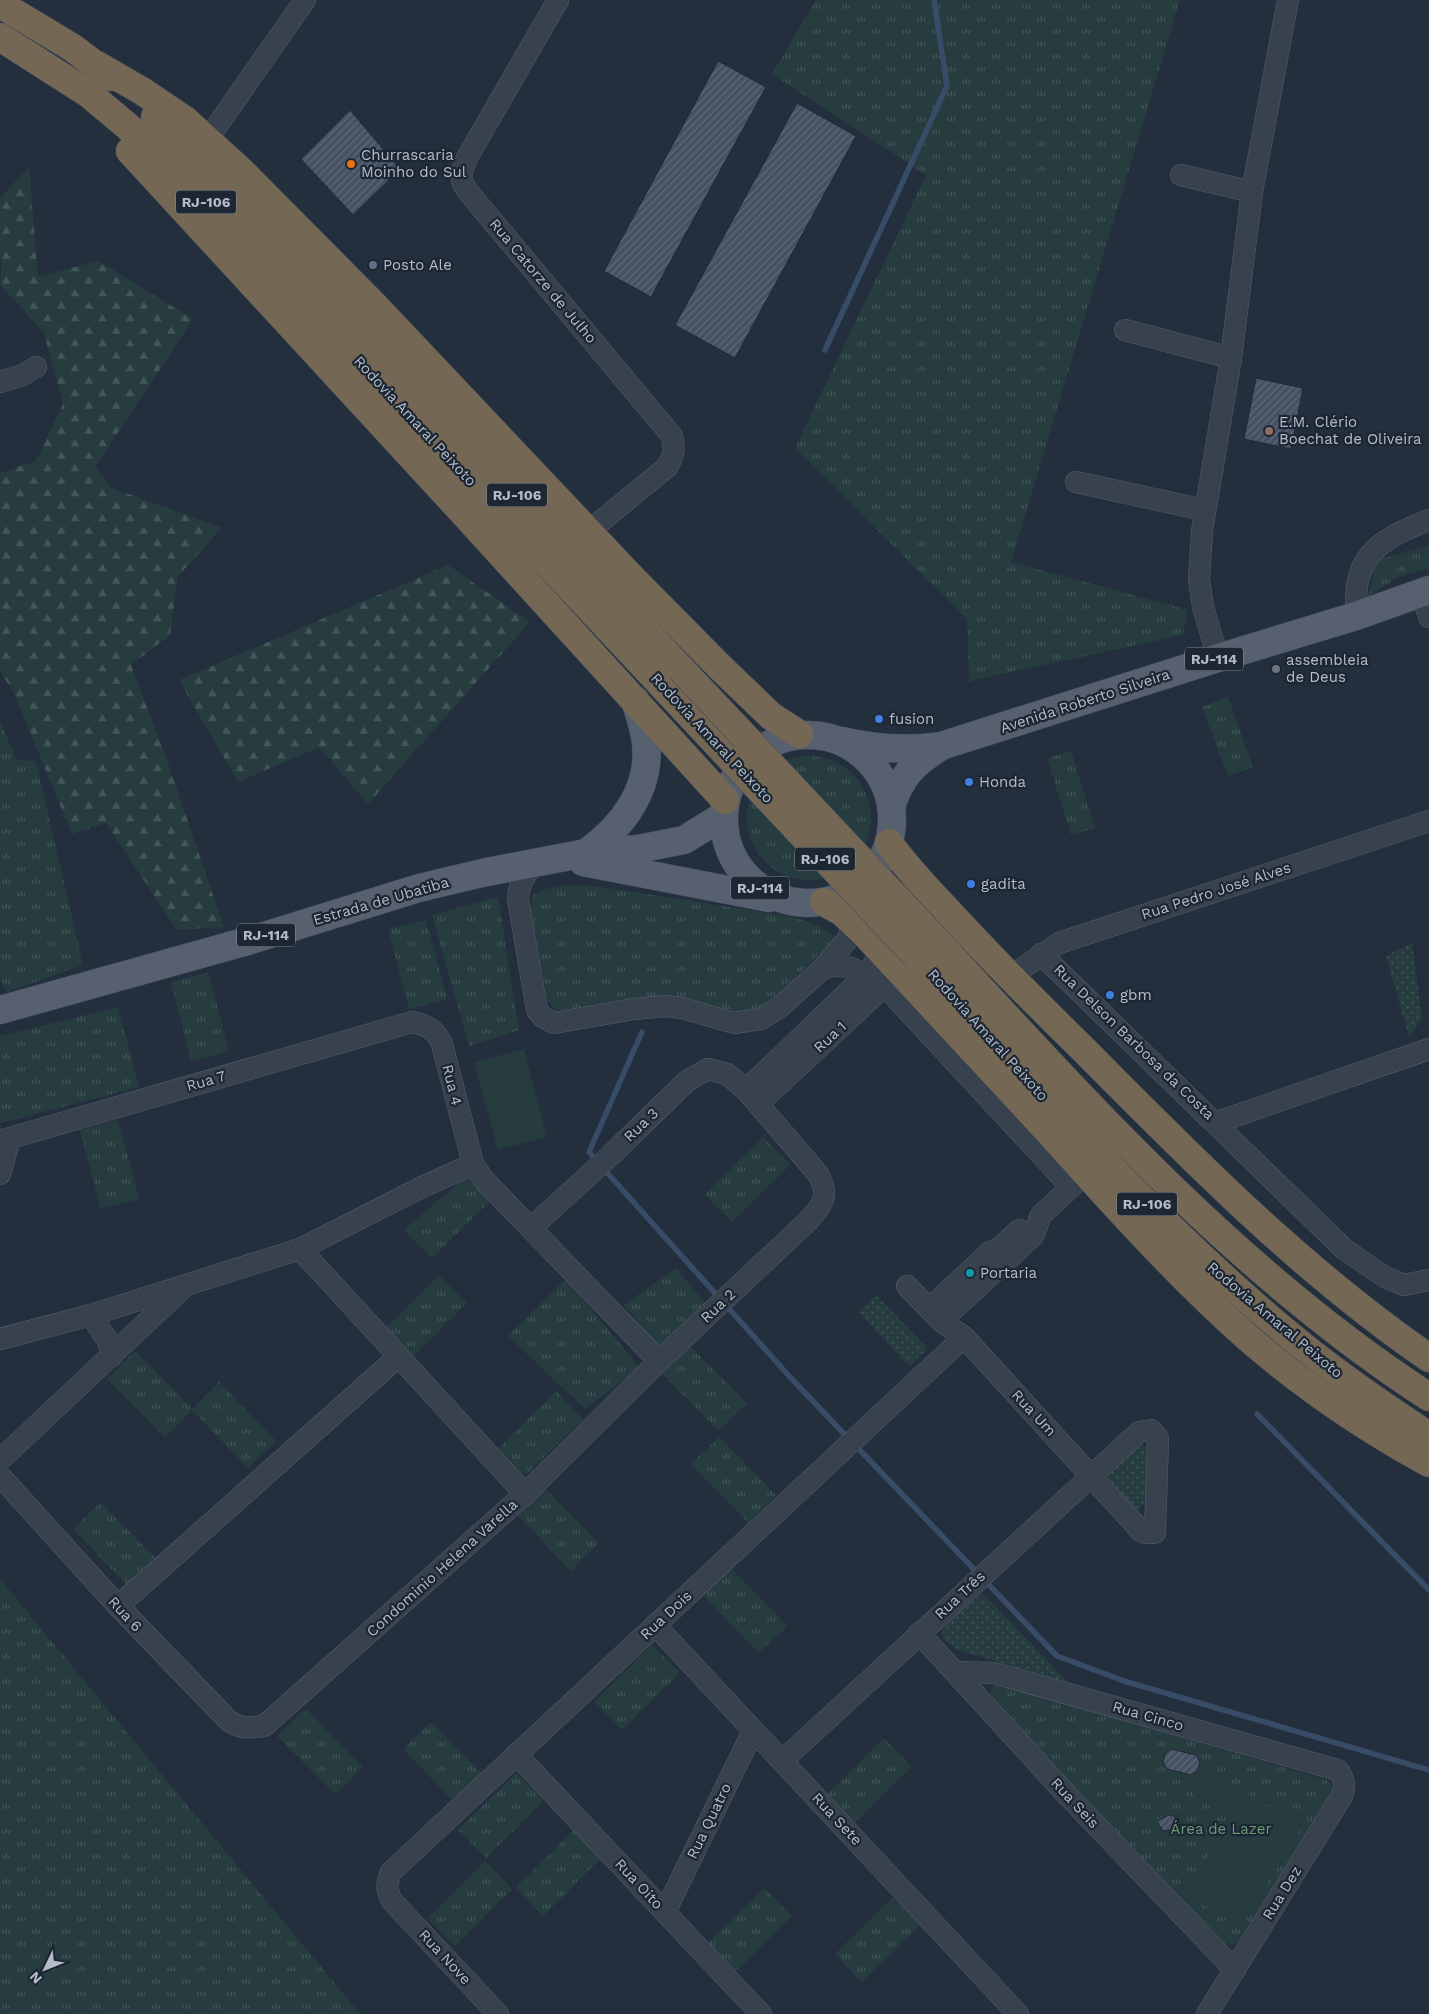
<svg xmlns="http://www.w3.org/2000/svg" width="1429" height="2014" font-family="'Work Sans',sans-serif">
<defs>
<pattern id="grass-tufts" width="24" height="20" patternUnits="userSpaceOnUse" patternTransform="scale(1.25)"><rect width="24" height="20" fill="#263c3f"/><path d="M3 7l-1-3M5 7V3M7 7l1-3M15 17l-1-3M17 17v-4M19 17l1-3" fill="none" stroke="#435659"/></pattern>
<pattern id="forest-firs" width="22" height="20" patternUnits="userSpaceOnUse" patternTransform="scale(1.25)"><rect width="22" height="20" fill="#263c3f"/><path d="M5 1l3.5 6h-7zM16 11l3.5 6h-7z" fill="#435659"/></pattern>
<pattern id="garden-dots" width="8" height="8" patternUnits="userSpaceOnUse" patternTransform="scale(1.25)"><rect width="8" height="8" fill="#263c3f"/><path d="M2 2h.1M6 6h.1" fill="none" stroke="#435659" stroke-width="1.8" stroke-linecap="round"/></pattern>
<pattern id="building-hatch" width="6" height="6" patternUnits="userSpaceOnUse" patternTransform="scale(1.25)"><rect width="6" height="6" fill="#455162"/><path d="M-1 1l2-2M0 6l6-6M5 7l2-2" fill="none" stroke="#5d6877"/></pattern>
</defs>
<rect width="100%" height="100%" fill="#242f3e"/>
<g fill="url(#grass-tufts)">
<path d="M 816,0 L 1180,0 L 1011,562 L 1188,610 L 1183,635 L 969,681 L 967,619 L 795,448 L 926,175 L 772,74 Z"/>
<path d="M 1429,546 L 1429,568 L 1398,577 L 1368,596 L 1377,560 Z"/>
<path d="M 1228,697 L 1253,767 L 1228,776 L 1202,707 Z"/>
<path d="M 0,721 L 16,759 L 36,762 L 83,965 L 7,992 L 0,979 Z"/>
<path d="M 1071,751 L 1095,828 L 1071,835 L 1047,758 Z"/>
<circle cx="809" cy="818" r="62"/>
<path d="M 565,885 L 586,885 L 629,891 L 786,916 C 805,920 821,924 836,938 L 770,1001 L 762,1008 L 745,1014 L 727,1013 L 699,1006 L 670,995 L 571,1011 L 556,1010 L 547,1001 L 531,910 L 532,896 L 542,890 Z"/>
<path d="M 498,897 L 519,1030 L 469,1046 L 432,915 Z"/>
<path d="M 426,920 L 447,999 L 409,1009 L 388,929 Z"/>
<path d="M 208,972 L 229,1051 L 191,1061 L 171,982 Z"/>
<path d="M 118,1007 L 139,1087 L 0,1123 L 0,1036 Z"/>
<path d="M 118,1120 L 139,1199 L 101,1209 L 80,1130 Z"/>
<path d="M 763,1137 L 790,1165 L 732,1222 L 705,1194 Z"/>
<path d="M 466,1177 L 490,1201 L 432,1258 L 404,1230 Z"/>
<path d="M 676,1268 L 706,1304 L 661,1350 L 624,1305 Z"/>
<path d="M 439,1275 L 467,1303 L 409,1360 L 381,1332 Z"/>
<path d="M 566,1279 L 640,1368 L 585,1409 L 508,1336 Z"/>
<path d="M 689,1345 L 747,1404 L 719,1431 L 661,1373 Z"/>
<path d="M 135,1351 L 192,1409 L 219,1382 L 276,1441 L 248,1468 L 192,1410 L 165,1437 L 107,1379 Z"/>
<path d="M 556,1391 L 583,1419 L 525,1476 L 498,1449 Z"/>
<path d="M 719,1437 L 776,1495 L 748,1523 L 691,1464 Z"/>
<path d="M 542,1485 L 599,1543 L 571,1571 L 514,1512 Z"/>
<path d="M 101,1502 L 158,1561 L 130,1588 L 73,1529 Z"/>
<path d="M 730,1567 L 787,1626 L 759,1653 L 702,1594 Z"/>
<path d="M 0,1579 L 360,2014 L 0,2014 Z"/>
<path d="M 652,1645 L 680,1673 L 622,1730 L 594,1702 Z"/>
<path d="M 995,1684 L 1327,1780 L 1333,1789 L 1330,1797 L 1240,1942 L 1231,1945 L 1221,1942 L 1112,1828 L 992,1697 L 990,1692 Z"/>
<path d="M 306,1709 L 363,1767 L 335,1794 L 277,1736 Z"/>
<path d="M 431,1722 L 488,1780 L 460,1808 L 403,1749 Z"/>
<path d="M 884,1738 L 912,1767 L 853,1824 L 826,1796 Z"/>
<path d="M 516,1773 L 544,1801 L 486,1858 L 458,1830 Z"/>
<path d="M 574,1830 L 601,1858 L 543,1916 L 516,1887 Z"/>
<path d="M 485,1861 L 512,1889 L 455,1946 L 427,1918 Z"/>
<path d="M 764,1888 L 792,1916 L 734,1973 L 706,1945 Z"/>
<path d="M 893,1897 L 920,1925 L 862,1982 L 835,1954 Z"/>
</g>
<g fill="url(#forest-firs)">
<path d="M 29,166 L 38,277 L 98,261 L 193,319 L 95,467 L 112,488 L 222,528 L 178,576 L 170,635 L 131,665 L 168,763 L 224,927 L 177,930 L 106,823 L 72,834 L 14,693 L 0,671 L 0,473 L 36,461 L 63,404 L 44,333 L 0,285 L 2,262 L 0,260 L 0,199 Z"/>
<path d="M 448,565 L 530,622 L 368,804 L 319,747 L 238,782 L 179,680 Z"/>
</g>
<g fill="url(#garden-dots)">
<path d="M 1412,943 L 1422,1019 L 1409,1037 L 1386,956 Z"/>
<path d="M 876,1295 L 926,1347 L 926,1350 L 909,1366 L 858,1312 Z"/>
<path d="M 1141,1443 L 1147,1447 C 1148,1462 1151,1500 1138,1511 C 1129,1507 1107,1482 1107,1473 Z"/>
<path d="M 982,1593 L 1070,1684 L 959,1650 C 948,1644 937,1639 945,1625 Z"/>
</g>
<g fill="#263c3f">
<path d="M 524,1049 L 547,1137 L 498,1150 L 474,1062 Z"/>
<path d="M 1208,1769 L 1302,1827 L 1239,1927 L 1186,1894 L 1232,1820 L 1193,1794 Z"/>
</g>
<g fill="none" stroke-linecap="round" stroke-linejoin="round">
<g stroke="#394c67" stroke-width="5.5">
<path d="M 825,350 L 947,86 L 934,0"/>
<path d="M 597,1161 L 589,1152 L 642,1032"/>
<path d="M 603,1168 L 790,1377 L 849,1439"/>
<path d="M 1257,1414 L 1429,1590"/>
<path d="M 855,1445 L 1057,1656 L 1124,1681 L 1429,1770"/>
</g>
</g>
<g fill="url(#building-hatch)" stroke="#1f2835">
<path d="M 718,61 L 766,87 L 651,297 L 604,271 Z"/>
<path d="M 797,103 L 856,136 L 735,358 L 675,325 Z"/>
<path d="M 350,110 L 400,169 L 353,215 L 301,159 Z"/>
<path d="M 1256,378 L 1303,388 L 1291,449 L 1244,439 Z"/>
<path d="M 1171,1749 L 1196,1755 L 1200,1762 L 1197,1771 L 1191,1775 L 1167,1769 L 1163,1762 L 1165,1754 Z"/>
<path d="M 1169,1815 L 1174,1816 L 1180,1824 L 1168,1831 L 1162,1830 L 1157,1821 Z"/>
</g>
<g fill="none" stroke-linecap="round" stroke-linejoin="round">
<g stroke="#565f6c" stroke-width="22">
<g id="street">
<path d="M 558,0 L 468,156 C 461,173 457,177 469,193 L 672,436 C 675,449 674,456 667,467 L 588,532"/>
<path d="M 207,140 L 305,0"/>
<path d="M 1181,175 L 1252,192"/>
<path d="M 1125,330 L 1231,358"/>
<path d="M 0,382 L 23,375 L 36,367"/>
<path d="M 1076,482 L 1204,510"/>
<path d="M 1422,593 L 1429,617"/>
<path d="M 1356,616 C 1356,604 1355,590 1359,577 C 1367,545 1400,531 1429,520"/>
<path d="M 1218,658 L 1203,607 L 1199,579 L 1202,531 L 1231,358 L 1252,192 L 1288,0"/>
<path d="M 533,863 C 526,875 518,885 518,899 L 537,1010 L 543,1017 L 554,1023 L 634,1009 L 666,1006 L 682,1008 L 734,1023 L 761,1019 L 780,1007 L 822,969 L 847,940 L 855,923"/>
<path d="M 1041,954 L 1344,1249 L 1385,1277 L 1404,1285 L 1429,1280"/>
<path d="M 822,969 C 848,958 873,978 892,994 L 1071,1187"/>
<path d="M 1010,977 L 1059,943 L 1429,821"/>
<path d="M 746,1090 L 866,975 L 874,964"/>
<path d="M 758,1104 L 860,1009 L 883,987 L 895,980"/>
<path d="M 1215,1123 L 1429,1049"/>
<path d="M 0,1141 L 412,1022 C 427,1025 435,1029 442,1044 L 473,1164 L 484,1180 L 659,1361"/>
<path d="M 0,1174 L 10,1138"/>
<path d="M 300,1249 L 525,1494"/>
<path d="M 930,1308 L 990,1252 L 1000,1248 L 1019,1230"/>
<path d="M 91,1315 L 108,1341 L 112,1356"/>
<path d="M 941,1321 L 1033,1236 L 1041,1215 L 1081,1178"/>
<path d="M 0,1339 L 91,1315 L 300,1249 L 420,1188 L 473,1164"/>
<path d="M 0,1460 L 182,1289"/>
<path d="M 0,1476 L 118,1606 L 229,1721 C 241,1729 250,1728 264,1726 L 525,1494 L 659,1361 L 808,1221 C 823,1204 830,1196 818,1174 L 746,1090 L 727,1074 L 708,1069 L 687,1081 L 612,1154 L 531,1228"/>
<path d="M 118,1606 L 398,1357"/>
<path d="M 655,1625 L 1018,2014"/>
<path d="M 919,1633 L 1068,1796 L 1235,1970"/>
<path d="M 956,1672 L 994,1673 L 1338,1770 C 1344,1779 1346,1785 1342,1796 L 1207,2014"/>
<path d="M 516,1754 L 761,2014"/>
<path d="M 782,1761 C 901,1650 1020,1541 1139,1432 L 1151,1430 L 1158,1438 L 1155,1533 L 1146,1533 L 1141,1531 L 964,1337 L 941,1321 L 907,1286"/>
<path d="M 665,1912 L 753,1731"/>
<path d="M 498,2014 L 392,1901 C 386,1890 386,1884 391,1872 L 964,1337"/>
</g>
</g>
<g stroke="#414a57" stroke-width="29">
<g id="primary">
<circle cx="808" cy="819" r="84"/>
<path d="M 842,741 C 876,749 907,751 941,746 L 1218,658 L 1356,616 L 1429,590"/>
<path d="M 891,807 C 901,776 913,764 940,747"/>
<path d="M 586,853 C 622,827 651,790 646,744 C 645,729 639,714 635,700"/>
<path d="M 583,862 L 769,898"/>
<path d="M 0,1010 L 251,940 L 419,888 L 482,873 L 586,853 L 638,849 L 684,840 L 723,816"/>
</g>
</g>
<g stroke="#434c59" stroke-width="29">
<g id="highway">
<path d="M 0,4 L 73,48 L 111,77"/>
<path d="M 0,37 L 89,94 L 139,136 L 184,180 L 389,394 L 733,761"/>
<path d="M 97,65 L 142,91 L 185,120 L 241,171 L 373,304 L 631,577 L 720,667 L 771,716 L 799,734"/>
<path d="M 155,117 L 321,287 L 680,668"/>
<path d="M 130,151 L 470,520 L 725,800"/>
<path d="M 889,843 C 906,867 926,888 946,909 C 990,957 1036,1003 1083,1049 C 1192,1159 1301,1270 1429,1358"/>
<path d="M 824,902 L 842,912 L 867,936 C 927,1000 987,1065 1047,1130 C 1111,1201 1175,1273 1247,1337 C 1302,1385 1365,1428 1429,1463"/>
<path d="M 935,939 C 1087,1104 1240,1275 1429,1397"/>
<path d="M 917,957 C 1036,1087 1152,1221 1288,1334 C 1332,1371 1380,1404 1429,1436"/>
</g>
</g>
<use href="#street" stroke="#38414e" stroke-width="21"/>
<use href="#primary" stroke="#56606e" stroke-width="28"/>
<use href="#highway" stroke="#746855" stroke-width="28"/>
<g stroke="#434c59" stroke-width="29" stroke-linecap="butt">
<g id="highway-bridge">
<path d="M 680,668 L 935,939"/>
<path d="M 733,761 L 917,957"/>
</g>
</g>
<use href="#highway-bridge" stroke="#746855" stroke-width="28"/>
</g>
<circle fill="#e8710a" stroke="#1d2633" stroke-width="2" cx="351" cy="164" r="5"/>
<circle fill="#5c6f8a" stroke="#1d2633" stroke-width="2" cx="373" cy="265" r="5"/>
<circle fill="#8d6e63" stroke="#1d2633" stroke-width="2" cx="1269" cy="431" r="5"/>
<circle fill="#6b7280" stroke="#1d2633" stroke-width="2" cx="1276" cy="669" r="5"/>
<g fill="#3f7fe0" stroke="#1d2633" stroke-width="2">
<circle cx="879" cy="719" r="5"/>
<circle cx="969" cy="782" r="5"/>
<circle cx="971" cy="884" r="5"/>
<circle cx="1110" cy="995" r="5"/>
</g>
<circle fill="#0f9aa8" stroke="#1d2633" stroke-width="2" cx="970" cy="1273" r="5"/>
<g text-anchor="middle" stroke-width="4.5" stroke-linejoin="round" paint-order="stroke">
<g fill="#1d2633" stroke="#878f9c" stroke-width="1">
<rect x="176" y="190.5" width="60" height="23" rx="4"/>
<rect x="487" y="483.5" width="60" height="23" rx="4"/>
<rect x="1185" y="647.5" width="58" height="23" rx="4"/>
<rect x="795" y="847.5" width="60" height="23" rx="4"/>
<rect x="731" y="876.5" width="58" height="23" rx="4"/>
<rect x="237" y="923.5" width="58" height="23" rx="4"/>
<rect x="1117" y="1192.5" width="60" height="23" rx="4"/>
</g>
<g font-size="14" font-weight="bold" fill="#b4bcc9">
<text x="206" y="207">RJ-106</text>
<text x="517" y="500">RJ-106</text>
<text x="1214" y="664">RJ-114</text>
<text x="825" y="864">RJ-106</text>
<text x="760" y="893">RJ-114</text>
<text x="266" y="940">RJ-114</text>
<text x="1147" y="1209">RJ-106</text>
</g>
<g font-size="15" fill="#b4bcc9" stroke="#1d2633" text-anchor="start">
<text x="361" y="160">Churrascaria<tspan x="361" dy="17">Moinho do Sul</tspan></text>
<text x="383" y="270">Posto Ale</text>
<text x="1279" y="427">E.M. Clério<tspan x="1279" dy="17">Boechat de Oliveira</tspan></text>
<text x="1286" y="665">assembleia<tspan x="1286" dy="17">de Deus</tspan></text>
<text x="889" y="724">fusion</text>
<text x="979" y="787">Honda</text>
<text x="981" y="889">gadita</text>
<text x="1120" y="1000">gbm</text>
<text x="980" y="1278">Portaria</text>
</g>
<g font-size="15" fill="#b4bcc9" stroke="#1d2633">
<text transform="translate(543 281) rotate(50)" y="5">Rua Catorze de Julho</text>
<text transform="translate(415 421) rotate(47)" y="5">Rodovia Amaral Peixoto</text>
<text transform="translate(1085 701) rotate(-18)" y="5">Avenida Roberto Silveira</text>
<text transform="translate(712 738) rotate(47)" y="5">Rodovia Amaral Peixoto</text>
<text transform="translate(1216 891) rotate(-18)" y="5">Rua Pedro José Alves</text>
<text transform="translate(381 901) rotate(-16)" y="5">Estrada de Ubatiba</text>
<text transform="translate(988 1035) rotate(48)" y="5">Rodovia Amaral Peixoto</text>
<text transform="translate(830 1037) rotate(-43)" y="5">Rua 1</text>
<text transform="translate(1134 1042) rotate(44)" y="5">Rua Delson Barbosa da Costa</text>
<text transform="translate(206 1081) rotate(-16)" y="5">Rua 7</text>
<text transform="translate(452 1085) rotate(76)" y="5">Rua 4</text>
<text transform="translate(641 1125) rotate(-44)" y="5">Rua 3</text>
<text transform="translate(718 1306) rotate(-43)" y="5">Rua 2</text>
<text transform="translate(1275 1320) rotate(40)" y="5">Rodovia Amaral Peixoto</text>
<text transform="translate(1034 1413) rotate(47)" y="5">Rua Um</text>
<text transform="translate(442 1568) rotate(-42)" y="5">Condominio Helena Varella</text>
<text transform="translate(960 1595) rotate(-43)" y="5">Rua Três</text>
<text transform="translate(125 1614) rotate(47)" y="5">Rua 6</text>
<text transform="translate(666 1615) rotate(-43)" y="5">Rua Dois</text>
<text transform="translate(1148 1716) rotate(16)" y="5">Rua Cinco</text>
<text transform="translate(1075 1803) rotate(47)" y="5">Rua Seis</text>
<text transform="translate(837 1819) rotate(47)" y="5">Rua Sete</text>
<text transform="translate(709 1821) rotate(-64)" y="5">Rua Quatro</text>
<text transform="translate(639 1884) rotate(47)" y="5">Rua Oito</text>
<text transform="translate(1282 1893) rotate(-58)" y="5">Rua Dez</text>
<text transform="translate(445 1957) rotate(47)" y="5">Rua Nove</text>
</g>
<g font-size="15" fill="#6b9a76" stroke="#1d2633">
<text x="1221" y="1834">Área de Lazer</text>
</g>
</g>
<g transform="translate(45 1969) rotate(227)" stroke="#1d2633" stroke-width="4" paint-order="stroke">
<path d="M0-4L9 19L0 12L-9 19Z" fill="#b4bcc9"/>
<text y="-8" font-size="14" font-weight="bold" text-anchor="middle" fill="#b4bcc9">N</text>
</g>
</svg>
